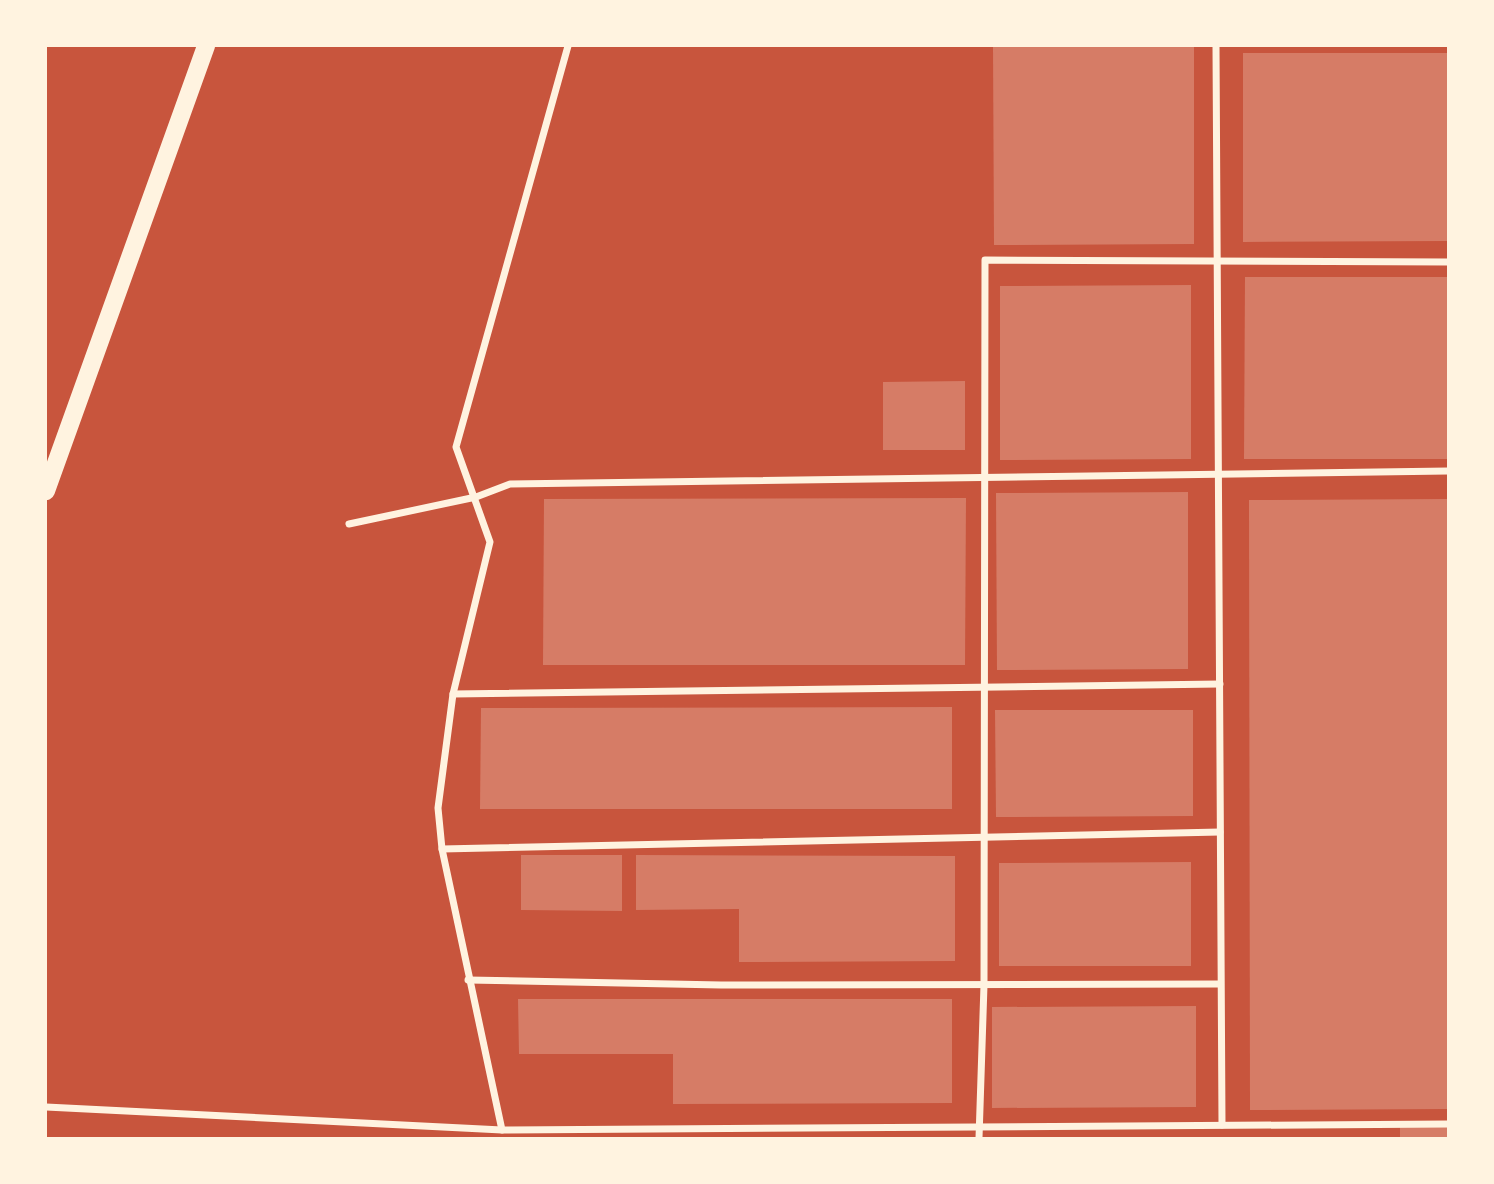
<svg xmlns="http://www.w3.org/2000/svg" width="1494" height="1184" font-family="'Exo 2',sans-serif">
<rect width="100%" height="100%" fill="#c8553d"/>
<g fill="#d67c66">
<path d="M 993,46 L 1194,46 L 1194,244 L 994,245 Z"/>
<path d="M 1243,53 L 1448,53 L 1448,241 L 1243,242 Z"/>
<path d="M 1245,277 L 1448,277 L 1448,459 L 1244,459 Z"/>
<path d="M 1191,285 L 1191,459 L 1000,460 L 1000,286 Z"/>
<path d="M 965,381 L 965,450 L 883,450 L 883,382 Z"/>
<path d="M 1188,492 L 1188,669 L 997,670 L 996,493 Z"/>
<path d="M 966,498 L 965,665 L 543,665 L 544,499 Z"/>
<path d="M 1448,499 L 1448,1109 L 1250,1110 L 1249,500 Z"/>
<path d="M 952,707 L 952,809 L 480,809 L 481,708 Z"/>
<path d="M 995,710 L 1193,710 L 1193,816 L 996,817 Z"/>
<path d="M 521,855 L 622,855 L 622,911 L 521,910 Z"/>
<path d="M 636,855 L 955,856 L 955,961 L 739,962 L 739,909 L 636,910 Z"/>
<path d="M 1191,862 L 1191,966 L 999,966 L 999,863 Z"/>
<path d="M 518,999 L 952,999 L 952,1103 L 673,1104 L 673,1054 L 519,1054 Z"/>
<path d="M 1196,1006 L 1196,1107 L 992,1108 L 992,1007 Z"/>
<rect x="1400" y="1126" width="48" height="12"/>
</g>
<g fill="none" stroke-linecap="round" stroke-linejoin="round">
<g stroke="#fff3e0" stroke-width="7">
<path d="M 568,46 L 456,447 L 490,542 L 453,694 L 438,808 L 442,849 L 502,1130 L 1448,1124"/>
<path d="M 1216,46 L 1222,1125"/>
<path d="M 349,524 L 476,497 L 510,484 L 1448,471"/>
<path d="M 453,694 L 1220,684"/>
<path d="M 442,849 L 1220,832"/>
<path d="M 468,980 L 721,985 L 1220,984"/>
<path d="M 46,1107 L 502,1130"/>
<path d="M 979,1138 L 984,985 L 985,260 L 1448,262"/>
</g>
<path stroke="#fff3e0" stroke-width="18" d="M 46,491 L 206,46"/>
</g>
<rect width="1494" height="1184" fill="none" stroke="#fff3e0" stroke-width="94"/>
</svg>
